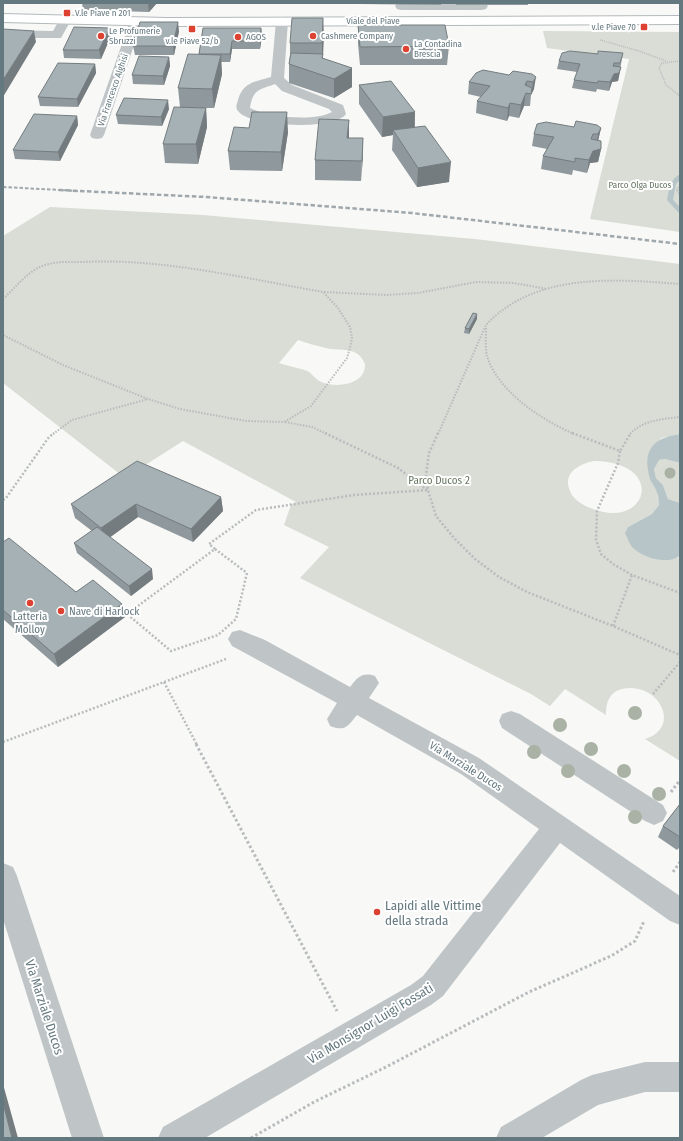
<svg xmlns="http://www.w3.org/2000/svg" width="683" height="1141" font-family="'Fira Sans Condensed',sans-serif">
<rect width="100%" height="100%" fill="#f8f8f6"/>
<g fill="#d9ddd5" fill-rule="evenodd">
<path d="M 543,31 L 680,32 L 680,232 L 590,219 L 629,59 L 547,48 Z"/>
<path d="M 50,207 L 203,215 L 475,239 L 680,264 L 680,434 L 661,438 L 651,480 L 657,492 L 659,505 L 652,514 L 628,527 L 678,558 L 680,556 L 680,761 L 645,739 C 683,727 658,681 622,689 C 609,692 606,703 606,715 L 565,689 L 550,706 L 531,694 L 300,578 L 329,547 L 284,525 L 291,505 L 296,502 L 183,441 L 125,478 L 3,383 L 3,236 ZM 298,340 C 307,343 317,346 326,348 C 341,352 357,345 365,364 C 366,384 339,388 324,383 C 317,381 314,376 309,372 C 302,368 286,366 279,363 ZM 594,461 C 667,462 648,530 593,509 C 584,506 573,500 570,491 C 562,473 579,464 594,461 Z"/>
<path d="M 665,459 L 680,463 L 680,503 L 668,499 L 663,485 L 656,478 L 654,469 L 658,460 Z"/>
</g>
<path fill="#b7c5c8" d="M 680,434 L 680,463 L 665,459 L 659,460 L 654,469 L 656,478 L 663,485 L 668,499 L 680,503 L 680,556 C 666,565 643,558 632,547 C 629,543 627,537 625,533 L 628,527 L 652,514 L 659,505 C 658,501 659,497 657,493 C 656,488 652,484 650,479 C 642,451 652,438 680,434 Z"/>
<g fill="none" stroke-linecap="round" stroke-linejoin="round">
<path fill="#b7c5c8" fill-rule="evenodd" d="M 680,174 L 680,180 L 676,184 L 673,200 L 680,207 L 680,213 L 678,212 L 667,200 C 669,190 670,179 680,174 Z"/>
<g stroke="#b3b9bc" stroke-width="2">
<path id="major" d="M 3,14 L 167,18 L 680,16 L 680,24 L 167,26 L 3,22 Z"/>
</g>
<g stroke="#b8bcbe" stroke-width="1.5" stroke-dasharray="1 1" stroke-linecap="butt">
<path d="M 600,40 L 639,51 L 666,61"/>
<path d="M 680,61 L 662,63 L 659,68 L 666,85 L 680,96"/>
<path d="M 678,191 L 677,189 L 680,186"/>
</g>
<g stroke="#b8bcbe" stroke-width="2" stroke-dasharray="1.5 1.5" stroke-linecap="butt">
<path d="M 677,190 L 680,195"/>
<path d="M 324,292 L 387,295 L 418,293 L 476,282 L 514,283 L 547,289"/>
<path d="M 3,299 C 15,288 27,272 42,266 C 55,261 69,262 82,262 C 163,258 243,278 323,292 L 338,308 L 350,327 L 352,338 L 350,348 L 347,358 L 311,406 L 284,422 L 246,421 L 180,409 L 148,399 L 63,365 L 3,335"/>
<path d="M 486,328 C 486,337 485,347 487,356 C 498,392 542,420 574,434"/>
<path d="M 285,422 L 312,427 L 327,434"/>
<path d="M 53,434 L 72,420 L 148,399"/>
<path d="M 438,434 L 486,325 C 535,272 615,279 680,284"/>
<path d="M 630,434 C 643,420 662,419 680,417"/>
</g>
<g stroke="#b8bcbe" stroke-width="2.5" stroke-dasharray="2 2" stroke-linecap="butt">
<path d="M 325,433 L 398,468 L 427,490"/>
<path d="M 438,433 L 429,453 L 426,475 L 428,490 L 436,516 L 454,538 L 475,559 L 499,577 L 527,592 L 613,626 L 680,655"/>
<path d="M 572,433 L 620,451 L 631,433"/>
<path d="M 620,451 L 618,463 L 597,511 L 596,540 L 601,554 L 613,564 L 632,575 L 680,593"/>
<path d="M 3,500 L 6,498 L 49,437 L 54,433"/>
<path d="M 215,549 L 247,573 L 236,619 L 218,635 L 171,651 L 127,614 Z"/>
<path d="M 215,549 L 209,544 L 256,510 L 354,495 L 428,490"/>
<path d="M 613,626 L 632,575"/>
<path d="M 164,682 L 197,745"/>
<path d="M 653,694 L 680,662"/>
<path d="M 3,742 L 226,659"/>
</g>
<g stroke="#b8bcbe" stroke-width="3" stroke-dasharray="2.5 2.5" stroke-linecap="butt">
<path d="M 196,744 L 337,1011"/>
<path d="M 671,792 L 680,780"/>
<path d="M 673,872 L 680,862"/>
<path d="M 251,1138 L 314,1102 L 386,1067 L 529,992 L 611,956 L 635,941 L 644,921"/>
</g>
<g fill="#bfc5c7" fill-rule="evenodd">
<path d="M 397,3 L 485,3 L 488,6 L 486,9 L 482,10 L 401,10 L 397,9 L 395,6 Z"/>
<path d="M 65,16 L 69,17 L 71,20 L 61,38 L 3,38 L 3,30 L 53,31 L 61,17 Z"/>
<path d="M 136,17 L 140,18 L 142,21 L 104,135 L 102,138 L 97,139 L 92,138 L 90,135 L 130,21 L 132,18 Z"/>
<path d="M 282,17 L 286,18 L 288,21 L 284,78 L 292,85 L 343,105 L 346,114 C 334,131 249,127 238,111 C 235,108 237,104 238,100 C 243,82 255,82 271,77 L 276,21 L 278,18 ZM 275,84 L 282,91 L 329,109 L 332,112 C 314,122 268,117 250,108 C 253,89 259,90 275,84 Z"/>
<path d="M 240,630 L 265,640 L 350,687 C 358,677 362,672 375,676 L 379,683 L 369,698 L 479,758 L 680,896 L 680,925 L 670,921 L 560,843 L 443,996 L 431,1005 L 205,1138 L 158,1138 L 163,1127 L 411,985 L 423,976 L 539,829 L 461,774 L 357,715 C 348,726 345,732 330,726 L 327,719 L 337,703 L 232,646 L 228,639 L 232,632 Z"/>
<path d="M 511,711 L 520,714 L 663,805 L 667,813 L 663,821 L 654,825 L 645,821 L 502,728 L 499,721 L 502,714 Z"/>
<path d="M 3,863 L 13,867 L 17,876 L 104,1138 L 72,1138 L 3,919 Z"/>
<path d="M 645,1062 L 680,1062 L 680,1092 L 645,1092 L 598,1105 L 542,1138 L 496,1138 L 501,1127 L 581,1080 L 592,1075 Z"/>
</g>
<use href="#major" fill="#fff" fill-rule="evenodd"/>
<path stroke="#9fa8ac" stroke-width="2" stroke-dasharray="3.5 2" stroke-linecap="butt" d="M 3,187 L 79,191"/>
<path stroke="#9fa8ac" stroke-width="2.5" stroke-dasharray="4.5 2.5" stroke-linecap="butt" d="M 59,190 L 206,197 L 412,213 L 680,244"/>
</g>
<g fill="#a9b2a5">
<circle cx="670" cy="473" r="5.5"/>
<circle cx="635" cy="713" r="7"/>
<circle cx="560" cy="725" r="7"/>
<circle cx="591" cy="749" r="7"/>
<circle cx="534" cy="752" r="7"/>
<circle cx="568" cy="771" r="7"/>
<circle cx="624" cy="771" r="7"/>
<circle cx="659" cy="794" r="7"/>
<circle cx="635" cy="817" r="7"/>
</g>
<g fill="#8f989c">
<path d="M 82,3 L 157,3 L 149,12 L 83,10 Z"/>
<path d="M 360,3 L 441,3 L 441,5 L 360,4 Z"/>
<rect x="456" y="3" width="72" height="2"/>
<path d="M 323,18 L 323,58 L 352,87 L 334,98 L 289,83 L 289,64 L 290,55 L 290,43 Z"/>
<path d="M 358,25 L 449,46 L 447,65 L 360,65 L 358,44 Z"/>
<path d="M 203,28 L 261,28 L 262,36 L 260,49 L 232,49 L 230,62 L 221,62 L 222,74 L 214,108 L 206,108 L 207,127 L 198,164 L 165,163 L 163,144 L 180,107 L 178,88 L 199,55 Z"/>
<path d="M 179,31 L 174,55 L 135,55 L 133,46 Z"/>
<path d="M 111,36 L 101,59 L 64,58 L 63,50 Z"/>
<path d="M 623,53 L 618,81 L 612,82 L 609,91 L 597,89 L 596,92 L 572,88 L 574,80 L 577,72 L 557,69 L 559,61 L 598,54 Z"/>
<path d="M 169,57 L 170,66 L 164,85 L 133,84 L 132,75 Z"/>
<path d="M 95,64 L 96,73 L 78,107 L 40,106 L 38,97 Z"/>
<path d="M 532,74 L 534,89 L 531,95 L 530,106 L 524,106 L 519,118 L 509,116 L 507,121 L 476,113 L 477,101 L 481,97 L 468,94 L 469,82 Z"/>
<path d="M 359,85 L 415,112 L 415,127 L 449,182 L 417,187 L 392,150 L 393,135 L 382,137 L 359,104 Z"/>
<path d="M 169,109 L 162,126 L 118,124 L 116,115 Z"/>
<path d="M 77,116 L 78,125 L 60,161 L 15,159 L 13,150 Z"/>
<path d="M 349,120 L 349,138 L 363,138 L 361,181 L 315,180 L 315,160 Z"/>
<path d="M 574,127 L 601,128 L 598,141 L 601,149 L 598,162 L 590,163 L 587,173 L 573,170 L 572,175 L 541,169 L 543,156 L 547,149 L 532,146 L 534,134 Z"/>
<path d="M 288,132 L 282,171 L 230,170 L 228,151 Z"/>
<path d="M 477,319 L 469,334 L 464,333 L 465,328 Z"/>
<path d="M 221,497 L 223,511 L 193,542 L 138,517 L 110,537 L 153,579 L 131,596 L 77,553 L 74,543 L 92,531 L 75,518 L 71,504 Z"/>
<path d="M 3,542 L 76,592 L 122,604 L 125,617 L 58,667 L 3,619 Z"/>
<path d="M 680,804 L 680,847 L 677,850 L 658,837 L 663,826 Z"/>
</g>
<g fill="#747c7f">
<path d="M 148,3 L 157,3 L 149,12 Z"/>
<path d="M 323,18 L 324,36 L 322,77 L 322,43 Z"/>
<path d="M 178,22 L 179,31 L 174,55 L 173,46 Z"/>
<path d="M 110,28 L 111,36 L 101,59 L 99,50 Z"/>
<path d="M 261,28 L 262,36 L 260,49 L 260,41 Z"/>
<path d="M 34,31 L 36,42 L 3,97 L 3,80 Z"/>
<path d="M 232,41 L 232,49 L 230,62 L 230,54 Z"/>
<path d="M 221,55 L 222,74 L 214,108 L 212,89 Z"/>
<path d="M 169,57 L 170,66 L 164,85 L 163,76 Z"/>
<path d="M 95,64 L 96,73 L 78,107 L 77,99 Z"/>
<path d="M 621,67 L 618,81 L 612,82 L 609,91 L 610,82 L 614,74 Z"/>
<path d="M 352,68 L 352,87 L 334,98 L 334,79 Z"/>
<path d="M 536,77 L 534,89 L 531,95 L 533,82 Z"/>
<path d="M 527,81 L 524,106 L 519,118 L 521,105 L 525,85 Z"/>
<path d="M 168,100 L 169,109 L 162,126 L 161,117 Z"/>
<path d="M 510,103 L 509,116 L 507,121 L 508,108 Z"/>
<path d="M 206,108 L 207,127 L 198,164 L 196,144 Z"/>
<path d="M 287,112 L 288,132 L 282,171 L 281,152 Z"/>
<path d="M 415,112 L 414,132 L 393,130 L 393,135 L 382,137 L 383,117 Z"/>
<path d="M 77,116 L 78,125 L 60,161 L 58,152 Z"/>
<path d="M 349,120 L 349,139 L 347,138 Z"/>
<path d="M 601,128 L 598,141 L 596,147 L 598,134 Z"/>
<path d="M 363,138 L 363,158 L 361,181 L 362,161 Z"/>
<path d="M 601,149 L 598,162 L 590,163 L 587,173 L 589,160 L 593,151 Z"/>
<path d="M 451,162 L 449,182 L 417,187 L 418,168 Z"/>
<path d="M 477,314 L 477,319 L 469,334 L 469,329 Z"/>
<path d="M 221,497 L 223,511 L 193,542 L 191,529 Z"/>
<path d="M 136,504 L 138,517 L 105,541 L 101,528 Z"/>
<path d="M 152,569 L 153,579 L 131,596 L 129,586 Z"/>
<path d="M 122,604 L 125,617 L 58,667 L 54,654 Z"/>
<path d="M 3,1084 L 18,1138 L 12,1138 L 3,1103 Z"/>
</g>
<g fill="#a6b1b5" stroke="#747c7f">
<path d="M 292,18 L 323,18 L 322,43 L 290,43 Z"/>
<path d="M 140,22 L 178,22 L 173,46 L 133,46 Z"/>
<path d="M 358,25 L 445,25 L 449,46 L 360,47 Z"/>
<path d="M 74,27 L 110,28 L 99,50 L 63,50 Z"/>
<path d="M 203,28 L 261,28 L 260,41 L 232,41 L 230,54 L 199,54 Z"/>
<path d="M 3,29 L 34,31 L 3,80 Z"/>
<path d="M 570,51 L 598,54 L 598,51 L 623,53 L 620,63 L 614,63 L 613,66 L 621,67 L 619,73 L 614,74 L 610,82 L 598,81 L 597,83 L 574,80 L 580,64 L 559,61 L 562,53 Z"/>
<path d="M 291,53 L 323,54 L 322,58 L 352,68 L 334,79 L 289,64 Z"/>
<path d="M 188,54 L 221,55 L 212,89 L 178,88 Z"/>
<path d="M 139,56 L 169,57 L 163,76 L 132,75 Z"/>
<path d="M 58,63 L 95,64 L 77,99 L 38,97 Z"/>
<path d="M 483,70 L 509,75 L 513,71 L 532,74 L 536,77 L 533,82 L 527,81 L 525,85 L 532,88 L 531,94 L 526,93 L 521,105 L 510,103 L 508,108 L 477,101 L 490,86 L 469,82 L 476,73 Z"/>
<path d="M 391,81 L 415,112 L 383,117 L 359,85 Z"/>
<path d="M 124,98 L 168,100 L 161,117 L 116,115 Z"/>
<path d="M 174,107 L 206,108 L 196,144 L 163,144 Z"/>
<path d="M 252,112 L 287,112 L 281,152 L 228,151 L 234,127 L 249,128 Z"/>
<path d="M 34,114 L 77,116 L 58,152 L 13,150 Z"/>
<path d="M 319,119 L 349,120 L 347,138 L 363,138 L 362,161 L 315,160 Z"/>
<path d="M 576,121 L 597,125 L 601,128 L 598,134 L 593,134 L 591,139 L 601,141 L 601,149 L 593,151 L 589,160 L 575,158 L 575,162 L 543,156 L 554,137 L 534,134 L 537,124 L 546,122 L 574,127 Z"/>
<path d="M 425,126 L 451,162 L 418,168 L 393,130 Z"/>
<path d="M 473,313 L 477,314 L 469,329 L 465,328 Z"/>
<path d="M 137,461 L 221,497 L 191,529 L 136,504 L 101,528 L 71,504 Z"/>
<path d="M 97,527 L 152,569 L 129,586 L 74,543 Z"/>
<path d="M 9,538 L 76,592 L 93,580 L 122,604 L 54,654 L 3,610 L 3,542 Z"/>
<path d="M 680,804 L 680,837 L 663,826 Z"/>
<path d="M 3,1103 L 12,1138 L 3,1138 Z"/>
</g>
<g fill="#dc4131" stroke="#fff" stroke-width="1.5">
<rect x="63" y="9" width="8" height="8" rx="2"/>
<rect x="640" y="23" width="8" height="8" rx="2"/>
<rect x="188" y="25" width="8" height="8" rx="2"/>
<circle cx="101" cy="36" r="4"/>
<circle cx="313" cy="36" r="4"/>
<circle cx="238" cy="37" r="4"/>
<circle cx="406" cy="49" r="4"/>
<circle cx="30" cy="603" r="4"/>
<circle cx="61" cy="611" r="4"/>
<circle cx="377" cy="912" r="4"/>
</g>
<g text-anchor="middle" stroke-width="4" stroke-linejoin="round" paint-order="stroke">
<g font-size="9" fill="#64787f" stroke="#fff" text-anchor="start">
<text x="75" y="16">V.le Piave n 201</text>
<text x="636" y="30" text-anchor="end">v.le Piave 70</text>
<text x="109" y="34">Le Profumerie<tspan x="109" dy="10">Sbruzzi</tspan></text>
<text x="321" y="39">Cashmere Company</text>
<text x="246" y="40">AGOS</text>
<text x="192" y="44" text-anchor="middle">v.le Piave 52/b</text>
<text x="414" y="47">La Contadina<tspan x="414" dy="10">Brescia</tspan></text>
</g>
<g font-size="9" fill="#64787f" stroke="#fff">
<text x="373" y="24">Viale del Piave</text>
<text transform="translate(113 90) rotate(-71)" y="3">Via Francesco Alghisi</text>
</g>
<g font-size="9" fill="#697863" stroke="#fff">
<text x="640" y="188">Parco Olga Ducos</text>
</g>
<g font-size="11" fill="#697863" stroke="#fff">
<text x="439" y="484">Parco Ducos 2</text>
</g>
<g font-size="11" fill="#64787f" stroke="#fff" text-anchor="start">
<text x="69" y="615">Nave di Harlock</text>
<text x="30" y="620" text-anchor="middle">Latteria<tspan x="30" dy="13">Molloy</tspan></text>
</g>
<g font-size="11" fill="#64787f" stroke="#fff">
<text transform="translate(466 766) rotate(32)" y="4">Via Marziale Ducos</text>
</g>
<g font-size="13" fill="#64787f" stroke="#fff" text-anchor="start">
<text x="385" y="910">Lapidi alle Vittime<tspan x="385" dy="15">della strada</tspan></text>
</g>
<g font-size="13" fill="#64787f" stroke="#fff">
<text transform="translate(45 1007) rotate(72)" y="5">Via Marziale Ducos</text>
<text transform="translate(370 1023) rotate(-31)" y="5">Via Monsignor Luigi Fossati</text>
</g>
</g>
<rect width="683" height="1141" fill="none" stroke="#64787f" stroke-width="8"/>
</svg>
